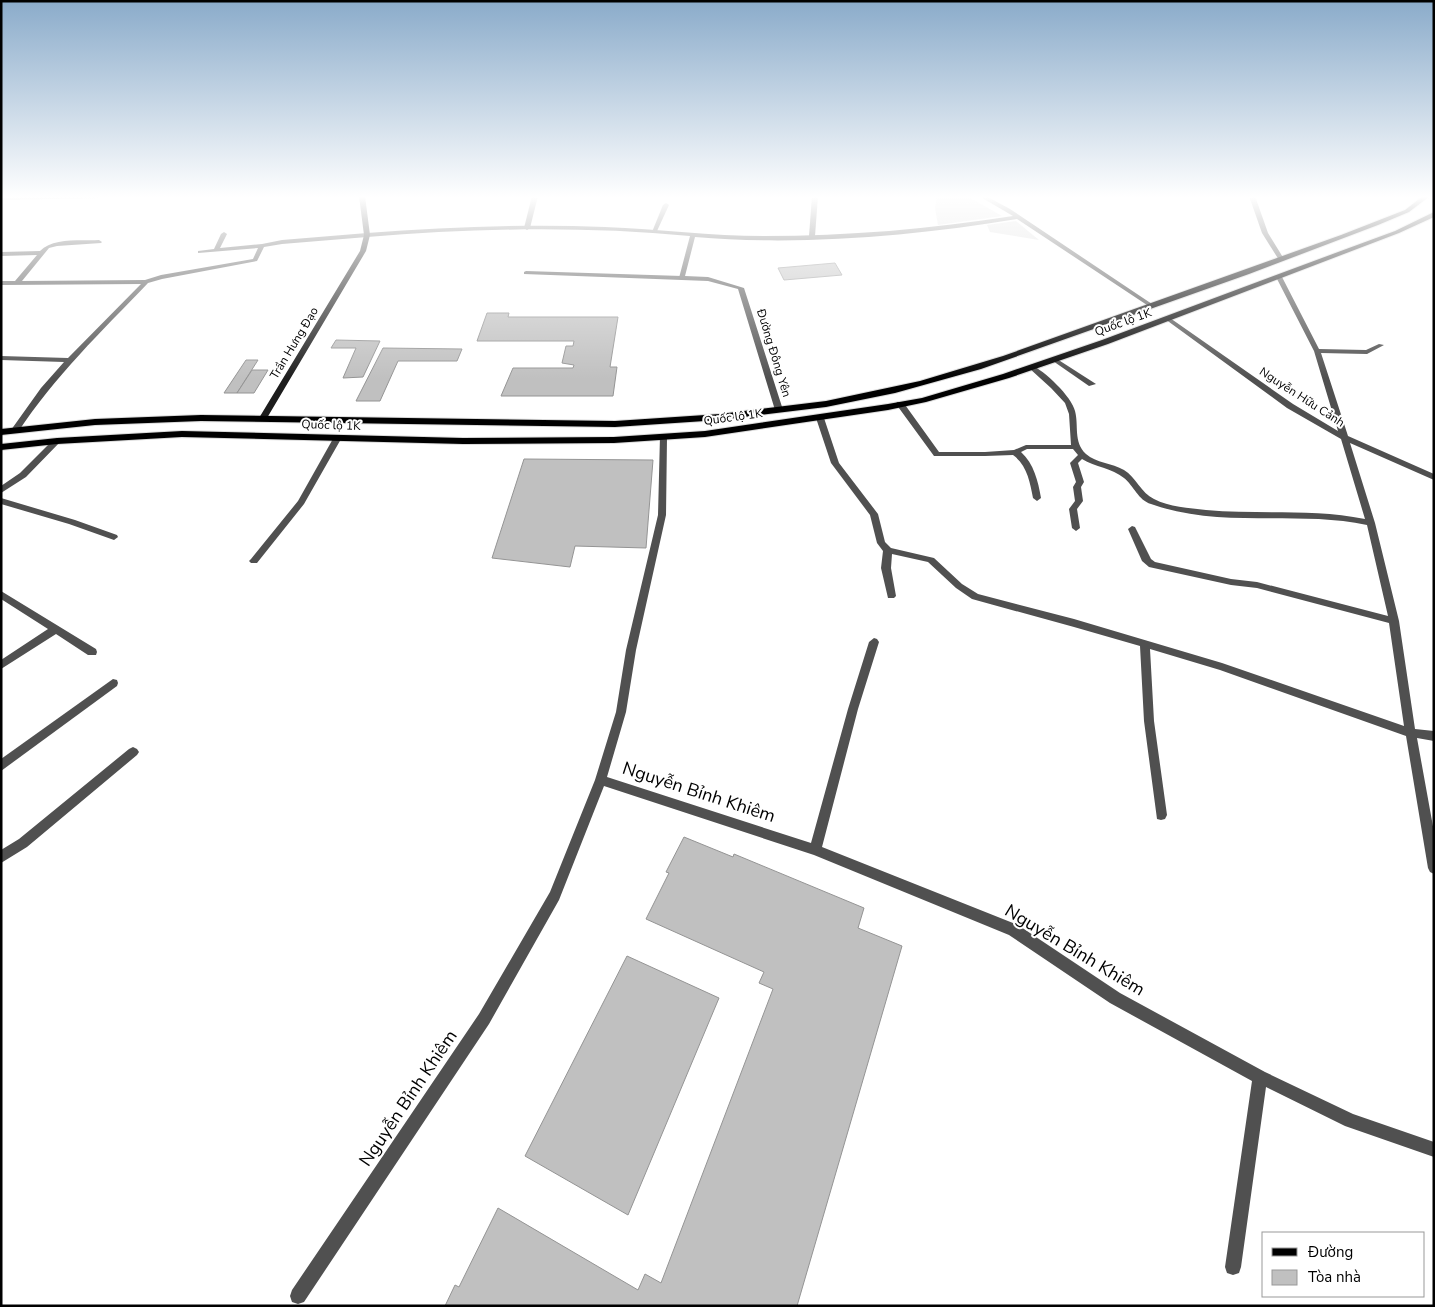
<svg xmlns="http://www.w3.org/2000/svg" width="1435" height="1307" font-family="'Nunito Sans',sans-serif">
<rect width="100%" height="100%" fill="#fff"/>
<g fill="#d7d7d7">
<path d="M 937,196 L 967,196 L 1002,216 L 938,225 L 935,208 Z"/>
<path d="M 1016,221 L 1039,240 L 990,232 L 987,225 Z"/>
</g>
<g fill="#c0c0c0" stroke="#949494">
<path d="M 835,263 L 842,275 L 784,280 L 778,268 Z"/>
<path d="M 487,313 L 509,313 L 508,317 L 618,317 L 610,367 L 617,367 L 613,396 L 501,396 L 513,368 L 573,368 L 574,365 L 562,363 L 566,346 L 573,346 L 574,341 L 477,341 Z"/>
<path d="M 336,340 L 380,341 L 363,377 L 343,378 L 356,348 L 331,348 Z"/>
<path d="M 383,348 L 462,349 L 457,361 L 398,361 L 380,401 L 356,401 Z"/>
<path d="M 246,360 L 258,360 L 237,393 L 224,393 Z"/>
<path d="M 252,370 L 268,370 L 254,393 L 237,393 Z"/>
<path d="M 524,459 L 653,460 L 646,548 L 575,546 L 570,567 L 492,558 Z"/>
<path d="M 684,837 L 733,857 L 734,854 L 864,908 L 858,928 L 902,946 L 797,1306 L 445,1306 L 455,1285 L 459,1287 L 498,1208 L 638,1290 L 645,1274 L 661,1283 L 773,989 L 759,983 L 764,972 L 646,919 L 669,873 L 666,872 Z"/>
<path d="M 627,956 L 719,998 L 628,1215 L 525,1156 Z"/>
</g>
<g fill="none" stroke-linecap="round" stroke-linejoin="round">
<g stroke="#dbdbdb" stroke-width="2">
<g id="primary">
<path d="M 1423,196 L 1430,196 L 1409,212 L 1378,225 L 1249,274 L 981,369 L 895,393 L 826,407 L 720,420 L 615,427 L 201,421 L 95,425 L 1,435 L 1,429 L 95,419 L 201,415 L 615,421 L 720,414 L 826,401 L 920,381 L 1003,356 L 1341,235 L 1405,210 Z"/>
<path d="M 1434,212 L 1434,217 L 1399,233 L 1108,344 L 1009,378 L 926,402 L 888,410 L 705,437 L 614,443 L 463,444 L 182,437 L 57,444 L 1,450 L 1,444 L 57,438 L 182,431 L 463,438 L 614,437 L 705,431 L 888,404 L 922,398 L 1003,374 L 1102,340 L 1338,252 L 1395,231 Z"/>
</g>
</g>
<g fill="#505050" fill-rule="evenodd">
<path d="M 1,196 L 104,196 L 101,198 L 1,200 Z"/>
<path d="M 532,196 L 538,196 L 530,228 L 527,230 L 524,228 Z"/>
<path d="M 812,196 L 818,196 L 815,236 L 812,238 L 809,236 Z"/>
<path d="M 1429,196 L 1434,196 L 1434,198 L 1430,197 Z"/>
<path d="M 666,203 L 669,205 L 657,231 L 652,232 L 663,205 Z"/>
<path d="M 224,232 L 227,234 L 220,248 L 262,244 L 282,240 L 367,233 L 370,235 L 367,237 L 282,244 L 264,247 L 257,261 L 162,279 L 148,283 C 101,332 55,376 18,432 L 12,432 L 11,430 L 41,388 L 64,362 L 1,360 L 1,356 L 68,358 L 141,284 L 1,285 L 1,281 L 15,281 L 37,255 L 1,256 L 1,252 L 40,251 C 53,237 81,241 99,240 L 102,242 L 101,243 L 57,246 L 49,248 L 22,281 L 145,280 L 161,275 L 253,259 L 258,248 L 198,253 L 198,251 L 214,249 L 221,234 Z"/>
<path d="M 526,271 L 682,276 L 685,278 L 682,280 L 524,274 L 524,272 Z"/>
<path d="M 1279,275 L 1282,277 L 1319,349 L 1366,350 L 1379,344 L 1384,345 L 1367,354 L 1321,353 L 1348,436 L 1434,474 L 1434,480 L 1350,443 L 1375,523 L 1399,621 L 1415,729 L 1434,731 L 1434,741 L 1417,738 L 1434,832 L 1434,874 L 1430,872 L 1428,868 L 1406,736 L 1220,670 L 1150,649 L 1154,721 L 1167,815 L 1165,819 L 1161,820 L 1157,819 L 1144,721 L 1140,646 L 1074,627 L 972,599 L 956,588 L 928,562 L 892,554 L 891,568 L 896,596 L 894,598 L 888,598 L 881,568 L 883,551 L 877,543 L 870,515 L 831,463 L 816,418 L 820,416 L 824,418 L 839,463 L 878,514 L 885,542 L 891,548 L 934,558 L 962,584 L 978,594 L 1074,619 L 1222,663 L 1404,726 L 1389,623 L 1257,588 L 1231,585 L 1149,567 L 1142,561 L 1128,529 L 1132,526 L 1135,527 L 1151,559 L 1155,562 L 1231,579 L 1257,582 L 1388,616 L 1367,525 C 1296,510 1220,529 1151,504 C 1138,500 1134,486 1124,478 C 1112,468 1095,467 1082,459 L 1078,463 L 1084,482 L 1081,487 L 1083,501 L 1077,509 L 1080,528 L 1076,531 L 1072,528 L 1069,509 L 1075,501 L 1073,487 L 1076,482 L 1070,463 L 1078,455 L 1073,449 L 1027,449 L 1021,452 C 1034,464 1038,481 1041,498 L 1037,501 L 1033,498 C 1030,482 1027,465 1013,455 L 985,456 L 934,456 L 896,404 L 897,402 L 903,402 L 939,452 L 985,452 L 1014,450 L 1026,445 L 1071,445 L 1069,414 L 1065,403 L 1051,388 L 1029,368 L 1029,366 L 1031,365 C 1044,370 1072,397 1075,411 C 1079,425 1073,442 1086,454 C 1096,463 1112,463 1124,470 C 1136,477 1141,493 1154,499 C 1169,507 1189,508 1206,510 C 1259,515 1313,508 1365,519 L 1341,439 L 1287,408 L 1165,319 L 1170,318 L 1293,404 L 1338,431 L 1314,351 L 1276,277 Z"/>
<path d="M 1055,358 L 1057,359 L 1096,384 L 1089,386 L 1053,361 L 1053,359 Z"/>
<path d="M 660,436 L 663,436 L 667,438 L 666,515 L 636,650 L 626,712 L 607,777 L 811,843 L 848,709 L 869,642 L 874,638 L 877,639 L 879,642 L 858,709 L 822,847 L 1018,925 L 1120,993 L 1265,1072 L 1353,1114 L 1434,1142 L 1434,1157 L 1345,1126 L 1266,1087 L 1241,1267 L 1239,1273 L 1233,1275 L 1227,1273 L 1225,1267 L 1252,1081 L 1110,1003 L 1009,935 L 814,855 L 604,786 L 559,900 L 489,1024 L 304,1302 L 298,1304 L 292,1302 L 290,1296 L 292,1290 L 479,1014 L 550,892 L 595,780 L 616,712 L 626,650 L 658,515 Z"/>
<path d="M 334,437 L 337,437 L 341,439 L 304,504 L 257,563 L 251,563 L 249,561 L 251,559 L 298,501 Z"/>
<path d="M 54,439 L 60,439 L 61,441 L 26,477 L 1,493 L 1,486 L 20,473 Z"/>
<path d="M 1,498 L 75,520 L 117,535 L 118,537 L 114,540 L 69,524 L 1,504 Z"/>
<path d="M 1,591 L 96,649 L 97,652 L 96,655 L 88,655 L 56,634 L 1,669 L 1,660 L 48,629 L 1,599 Z"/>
<path d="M 113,679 L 117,680 L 118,683 L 117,686 L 1,771 L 1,759 Z"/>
<path d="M 133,747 L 137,749 L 139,752 L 137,755 L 27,847 L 1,863 L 1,850 L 19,839 L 129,749 Z"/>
</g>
<g fill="#505050" fill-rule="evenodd">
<path d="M 979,196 L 986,196 L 1010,209 L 1155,306 L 1150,307 L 1017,219 C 914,236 800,246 695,237 L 685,276 L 708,277 L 744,288 L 783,410 L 779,412 L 775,410 L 738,289 L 708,281 L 682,280 L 679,278 L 690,236 C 583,226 474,228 367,237 L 364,235 L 367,233 C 446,227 526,224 605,227 C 659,229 711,236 764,236 C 848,236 931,229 1013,216 Z"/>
<path d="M 1249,196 L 1255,196 L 1268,233 L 1284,259 L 1283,260 L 1279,260 L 1262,233 Z"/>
</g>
<path fill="#1d1d1d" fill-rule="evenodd" d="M 359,196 L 365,196 L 370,235 L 366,251 L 267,418 L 266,420 L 260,420 L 259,418 L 360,251 L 364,235 Z"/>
<use href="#primary" fill="#000" fill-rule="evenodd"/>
</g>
<linearGradient id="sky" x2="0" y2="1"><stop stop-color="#8aabca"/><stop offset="0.52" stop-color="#fff"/><stop offset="1" stop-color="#fff" stop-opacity="0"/></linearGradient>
<rect width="1435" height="379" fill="url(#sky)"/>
<g text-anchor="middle" stroke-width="4" stroke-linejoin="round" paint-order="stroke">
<g font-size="12" fill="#000" stroke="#fff">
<text transform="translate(1123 322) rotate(-20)" y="4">Quốc lộ 1K</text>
<text transform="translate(294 343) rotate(-59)" y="4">Trần Hưng Đạo</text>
<text transform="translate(774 353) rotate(73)" y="4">Đường Đông Yên</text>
<text transform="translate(1302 397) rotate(33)" y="4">Nguyễn Hữu Cảnh</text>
<text transform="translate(733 417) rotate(-8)" y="4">Quốc lộ 1K</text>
<text transform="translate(331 425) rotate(2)" y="4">Quốc lộ 1K</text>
</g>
<g font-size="18" fill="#000" stroke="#fff">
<text transform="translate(699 792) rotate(18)" y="6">Nguyễn Bỉnh Khiêm</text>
<text transform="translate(1075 950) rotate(31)" y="6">Nguyễn Bỉnh Khiêm</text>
<text transform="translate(408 1098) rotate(-56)" y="6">Nguyễn Bỉnh Khiêm</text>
</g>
</g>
<rect width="1435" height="1307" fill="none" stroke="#000000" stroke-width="5"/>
<rect x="1262" y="1232" width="162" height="65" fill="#ffffff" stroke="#999999"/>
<rect x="1272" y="1248" width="25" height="8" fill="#000000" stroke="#999999"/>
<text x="1308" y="1257" font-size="15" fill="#000000">Đường</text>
<rect x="1272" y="1270" width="25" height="15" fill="#c0c0c0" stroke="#999999"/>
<text x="1308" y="1282" font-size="15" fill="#000000">Tòa nhà</text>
</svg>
